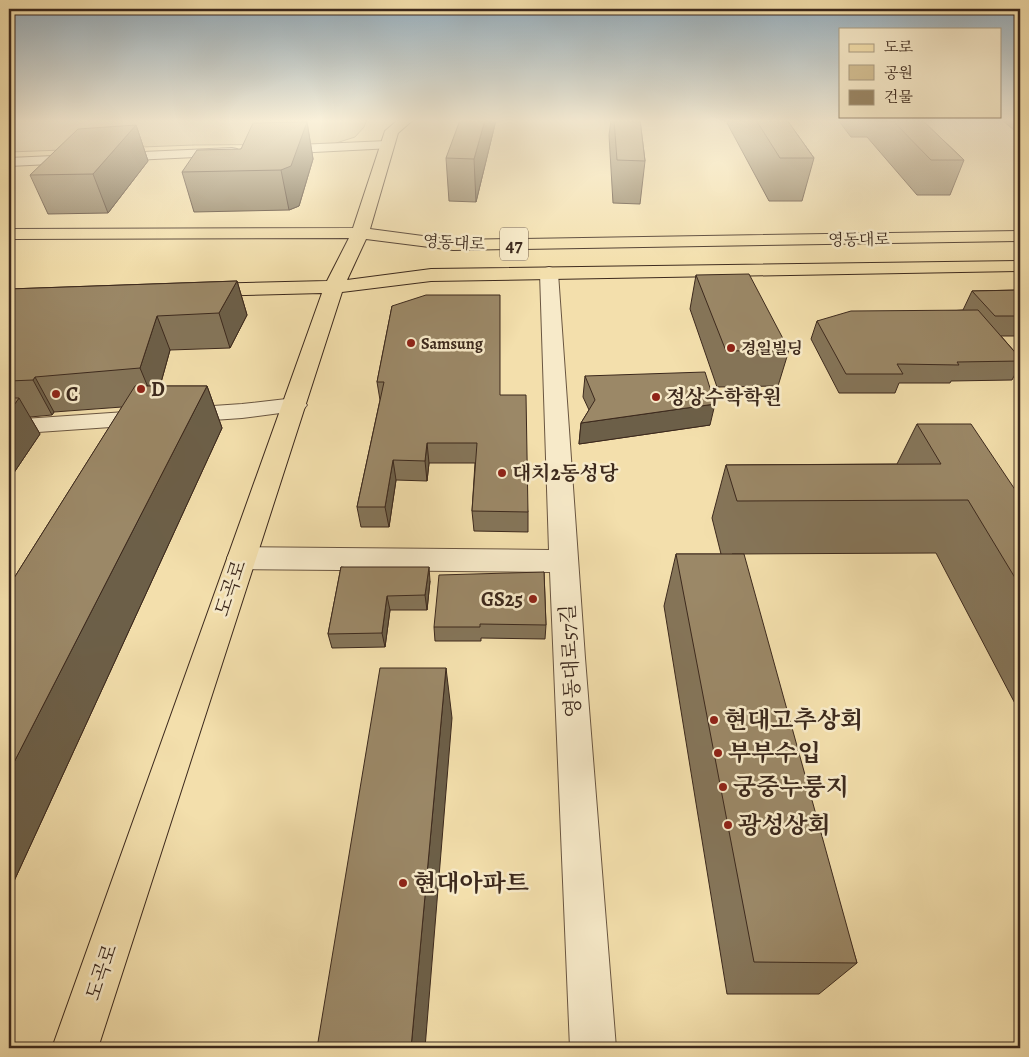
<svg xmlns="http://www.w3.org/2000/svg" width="1029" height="1057" font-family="Alegreya,'Noto Serif KR',serif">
<rect width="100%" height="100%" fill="#f3dfac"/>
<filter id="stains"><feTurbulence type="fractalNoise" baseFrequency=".004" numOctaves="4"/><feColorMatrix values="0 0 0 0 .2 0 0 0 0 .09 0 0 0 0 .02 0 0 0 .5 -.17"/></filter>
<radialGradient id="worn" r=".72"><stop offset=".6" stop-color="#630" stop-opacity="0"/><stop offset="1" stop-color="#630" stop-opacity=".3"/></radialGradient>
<path fill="#d4c094" stroke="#887458" d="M 367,120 L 364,127 L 355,137 L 333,144 L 194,145 L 9,152 L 9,121 Z"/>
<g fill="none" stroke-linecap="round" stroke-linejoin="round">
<g stroke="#6a5641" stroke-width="2">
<g id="minor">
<path d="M 387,141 L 392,142 L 394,145 L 392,148 L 275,154 L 268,150 L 275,146 Z"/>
<path d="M 232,148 L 237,149 L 239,152 L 237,155 L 9,166 L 9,158 Z"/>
<path d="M 549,267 L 556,269 L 558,273 L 585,658 L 616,1048 L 570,1048 L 550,572 L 241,569 L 231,566 L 227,558 L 231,550 L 241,547 L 549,550 L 540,273 L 542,269 Z"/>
<path d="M 295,398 L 303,400 L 307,405 L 303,410 L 242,418 L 9,434 L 9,420 L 242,404 Z"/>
</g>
</g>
<g stroke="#3c291d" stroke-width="2">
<path id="major" d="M 398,120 L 413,120 L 398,133 L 370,229 L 453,240 L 1020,231 L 1020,241 L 453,250 L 366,239 L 347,280 L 431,269 L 1020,261 L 1020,271 L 431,281 L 342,292 L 98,1048 L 52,1048 L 322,293 L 203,296 L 196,294 L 194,290 L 196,286 L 203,284 L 327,281 L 349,238 L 9,239 L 9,229 L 353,228 L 385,131 Z"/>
</g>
<use href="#minor" fill="#f7eac9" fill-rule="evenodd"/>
<use href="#major" fill="#f3dfac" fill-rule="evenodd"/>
</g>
<g fill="#857559" stroke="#3c291d">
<path d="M 496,120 L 476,202 L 449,201 L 446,158 Z"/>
<path d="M 611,120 L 640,120 L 645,161 L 640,204 L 613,203 L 609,135 Z"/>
<path d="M 728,120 L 787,120 L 814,158 L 802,201 L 769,201 L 727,123 Z"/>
<path d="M 838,120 L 922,120 L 964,160 L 950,195 L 917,195 L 867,137 L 851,137 Z"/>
<path d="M 1002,120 L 1020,120 L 1020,135 Z"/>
<path d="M 307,122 L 313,159 L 299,206 L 289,210 L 194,212 L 182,172 L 241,149 Z"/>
<path d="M 136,125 L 148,161 L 108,213 L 48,214 L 30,175 Z"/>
<path d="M 696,275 L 789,350 L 778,386 L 717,387 L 690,309 Z"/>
<path d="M 237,281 L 247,315 L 230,348 L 170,350 L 160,386 L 207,386 L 222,428 L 9,892 L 9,586 L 122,407 L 54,412 L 52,415 L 30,417 L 40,434 L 9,480 L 9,289 Z"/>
<path d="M 1020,290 L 1020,336 L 1001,336 L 1020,358 L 1020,365 L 1012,380 L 951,381 L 950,383 L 899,383 L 895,393 L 839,393 L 811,339 L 817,321 L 963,310 L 972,291 Z"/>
<path d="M 392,306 L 500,395 L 528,512 L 528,532 L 474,531 L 472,511 L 475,463 L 429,463 L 427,481 L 396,480 L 389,527 L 361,527 L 357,507 L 380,400 L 377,382 Z"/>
<path d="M 585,376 L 710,425 L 579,444 L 581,423 L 589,410 L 583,397 Z"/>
<path d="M 917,424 L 1020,497 L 1020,713 L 936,553 L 732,554 L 857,963 L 819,994 L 727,994 L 664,606 L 676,554 L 721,554 L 712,518 L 726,465 L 897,464 Z"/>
<path d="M 341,567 L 430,581 L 427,610 L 390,610 L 385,647 L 332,648 L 328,634 Z"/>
<path d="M 544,572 L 546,625 L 545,639 L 481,638 L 481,641 L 435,641 L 434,627 Z"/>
</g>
<g fill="#6c5f48" stroke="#3c291d">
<path d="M 485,120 L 496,120 L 476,202 L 474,159 Z"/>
<path d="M 307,122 L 313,159 L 299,206 L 289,210 L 281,170 Z"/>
<path d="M 136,125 L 148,161 L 108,213 L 93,174 Z"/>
<path d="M 237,281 L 247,315 L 230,348 L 219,313 Z"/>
<path d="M 157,316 L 170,350 L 155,404 L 140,368 Z"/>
<path d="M 35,377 L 54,412 L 52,415 L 33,380 Z"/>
<path d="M 207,386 L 222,428 L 9,892 L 9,772 Z"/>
<path d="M 19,398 L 40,434 L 9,480 L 9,412 Z"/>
<path d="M 715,404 L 710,425 L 579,444 L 581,423 Z"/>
<path d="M 427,443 L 429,463 L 427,481 L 425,461 Z"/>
<path d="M 393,460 L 396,480 L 389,527 L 385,507 Z"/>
<path d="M 429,567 L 430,581 L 427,610 L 425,595 Z"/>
<path d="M 387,596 L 390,610 L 385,647 L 382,633 Z"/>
<path d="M 446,668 L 452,718 L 425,1048 L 411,1048 Z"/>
</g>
<g fill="#9b8867" stroke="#3c291d">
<path d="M 460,120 L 485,120 L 474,159 L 446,158 Z"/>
<path d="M 614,120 L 640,120 L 645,161 L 617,160 Z"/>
<path d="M 756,120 L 787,120 L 814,158 L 780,158 Z"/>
<path d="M 892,120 L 922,120 L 964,160 L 931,160 Z"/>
<path d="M 307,122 L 291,166 L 281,170 L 182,172 L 197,150 L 241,149 L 253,123 Z"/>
<path d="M 136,125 L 93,174 L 30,175 L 78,129 Z"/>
<path d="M 749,274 L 789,350 L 726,351 L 696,275 Z"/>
<path d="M 237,281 L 219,313 L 157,316 L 140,368 L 35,377 L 33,380 L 9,381 L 9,289 Z"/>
<path d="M 1020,290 L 1020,316 L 995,316 L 972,291 Z"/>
<path d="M 426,295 L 500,295 L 500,395 L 526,395 L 528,512 L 472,511 L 477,443 L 427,443 L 425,461 L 393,460 L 385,507 L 357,507 L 384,382 L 377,382 L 392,306 Z"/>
<path d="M 978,310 L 1020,358 L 1020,361 L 957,362 L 959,365 L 897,364 L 903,374 L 846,374 L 817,321 L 851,311 Z"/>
<path d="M 705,372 L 715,404 L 581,423 L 595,400 L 585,376 Z"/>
<path d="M 135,386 L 207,386 L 9,772 L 9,586 Z"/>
<path d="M 9,398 L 19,398 L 9,412 Z"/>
<path d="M 917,424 L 971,424 L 1020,497 L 1020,586 L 968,500 L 737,501 L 726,465 L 941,464 Z"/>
<path d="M 676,554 L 744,554 L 857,963 L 754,962 Z"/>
<path d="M 341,567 L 429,567 L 425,595 L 387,596 L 382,633 L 328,634 Z"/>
<path d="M 544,572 L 546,625 L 480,624 L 480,627 L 434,627 L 439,575 Z"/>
<path d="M 380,668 L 446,668 L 411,1048 L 317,1048 Z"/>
</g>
<linearGradient id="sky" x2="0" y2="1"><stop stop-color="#93acbc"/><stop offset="0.45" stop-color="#faf1da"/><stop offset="1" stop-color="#faf1da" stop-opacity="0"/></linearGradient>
<rect width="1029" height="268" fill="url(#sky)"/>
<g fill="#8f2418" stroke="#f7eac9" stroke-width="2">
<circle cx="411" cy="343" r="5"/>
<circle cx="731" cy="348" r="5"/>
<circle cx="141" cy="389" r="5"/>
<circle cx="56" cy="394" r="5"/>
<circle cx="656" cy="397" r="5"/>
<circle cx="502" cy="473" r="5"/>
<circle cx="533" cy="599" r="5"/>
<circle cx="714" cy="720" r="5"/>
<circle cx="718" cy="753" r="5"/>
<circle cx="723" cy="787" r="5"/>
<circle cx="728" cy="825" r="5"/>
<circle cx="403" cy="883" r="5"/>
</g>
<g text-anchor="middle" stroke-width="5" stroke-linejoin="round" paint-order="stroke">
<g font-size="16" fill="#3c291d" stroke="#f7eac9">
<text transform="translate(859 239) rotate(-1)" y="6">영동대로</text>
<text transform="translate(454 242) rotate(3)" y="6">영동대로</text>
</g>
<g font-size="16" font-weight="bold" fill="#3c291d" stroke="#f7eac9" text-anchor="start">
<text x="421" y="349">Samsung</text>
<text x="741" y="354">경일빌딩</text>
</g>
<rect fill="#f7eac9" stroke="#746351" stroke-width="1" x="500" y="227.5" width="28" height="33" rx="4"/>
<g font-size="19" font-weight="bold" fill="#3c291d">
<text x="514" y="251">47</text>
</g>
<g font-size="20" font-weight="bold" fill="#3c291d" stroke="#f7eac9" text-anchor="start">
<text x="151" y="396">D</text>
<text x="66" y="401">C</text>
<text x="666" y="404">정상수학학원</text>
<text x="512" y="480">대치2동성당</text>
<text x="523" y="606" text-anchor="end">GS25</text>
</g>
<g font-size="20" fill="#3c291d" stroke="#f7eac9">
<text transform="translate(230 588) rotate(-71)" y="7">도곡로</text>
<text transform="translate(570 661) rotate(-93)" y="7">영동대로57길</text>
<text transform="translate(101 972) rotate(-71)" y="7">도곡로</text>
</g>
<g font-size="24" font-weight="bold" fill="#3c291d" stroke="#f7eac9" text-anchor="start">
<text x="724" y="728">현대고추상회</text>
<text x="728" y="761">부부수입</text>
<text x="733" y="795">궁중누룽지</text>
<text x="738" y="833">광성상회</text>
<text x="413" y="891">현대아파트</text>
</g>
</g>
<rect width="1029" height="1057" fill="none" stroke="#f3dfac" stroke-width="30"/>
<rect x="10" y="10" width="1009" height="1037" fill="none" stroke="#3c291d" stroke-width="2.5"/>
<rect x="15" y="15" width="999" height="1027" fill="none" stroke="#3c291d"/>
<rect x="839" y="28" width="162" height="90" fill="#f7eac9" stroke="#ac9d84"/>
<rect x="849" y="44" width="25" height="8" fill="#f3dfac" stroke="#ac9d84"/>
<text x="884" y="52" font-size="15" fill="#3c291d">도로</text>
<rect x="849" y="65" width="25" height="15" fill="#d4c094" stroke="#ac9d84"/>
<text x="884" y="78" font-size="15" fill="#3c291d">공원</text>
<rect x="849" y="90" width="25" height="15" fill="#9b8867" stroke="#ac9d84"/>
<text x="884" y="102" font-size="15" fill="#3c291d">건물</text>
<rect width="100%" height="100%" filter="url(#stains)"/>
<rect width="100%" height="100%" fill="url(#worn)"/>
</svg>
